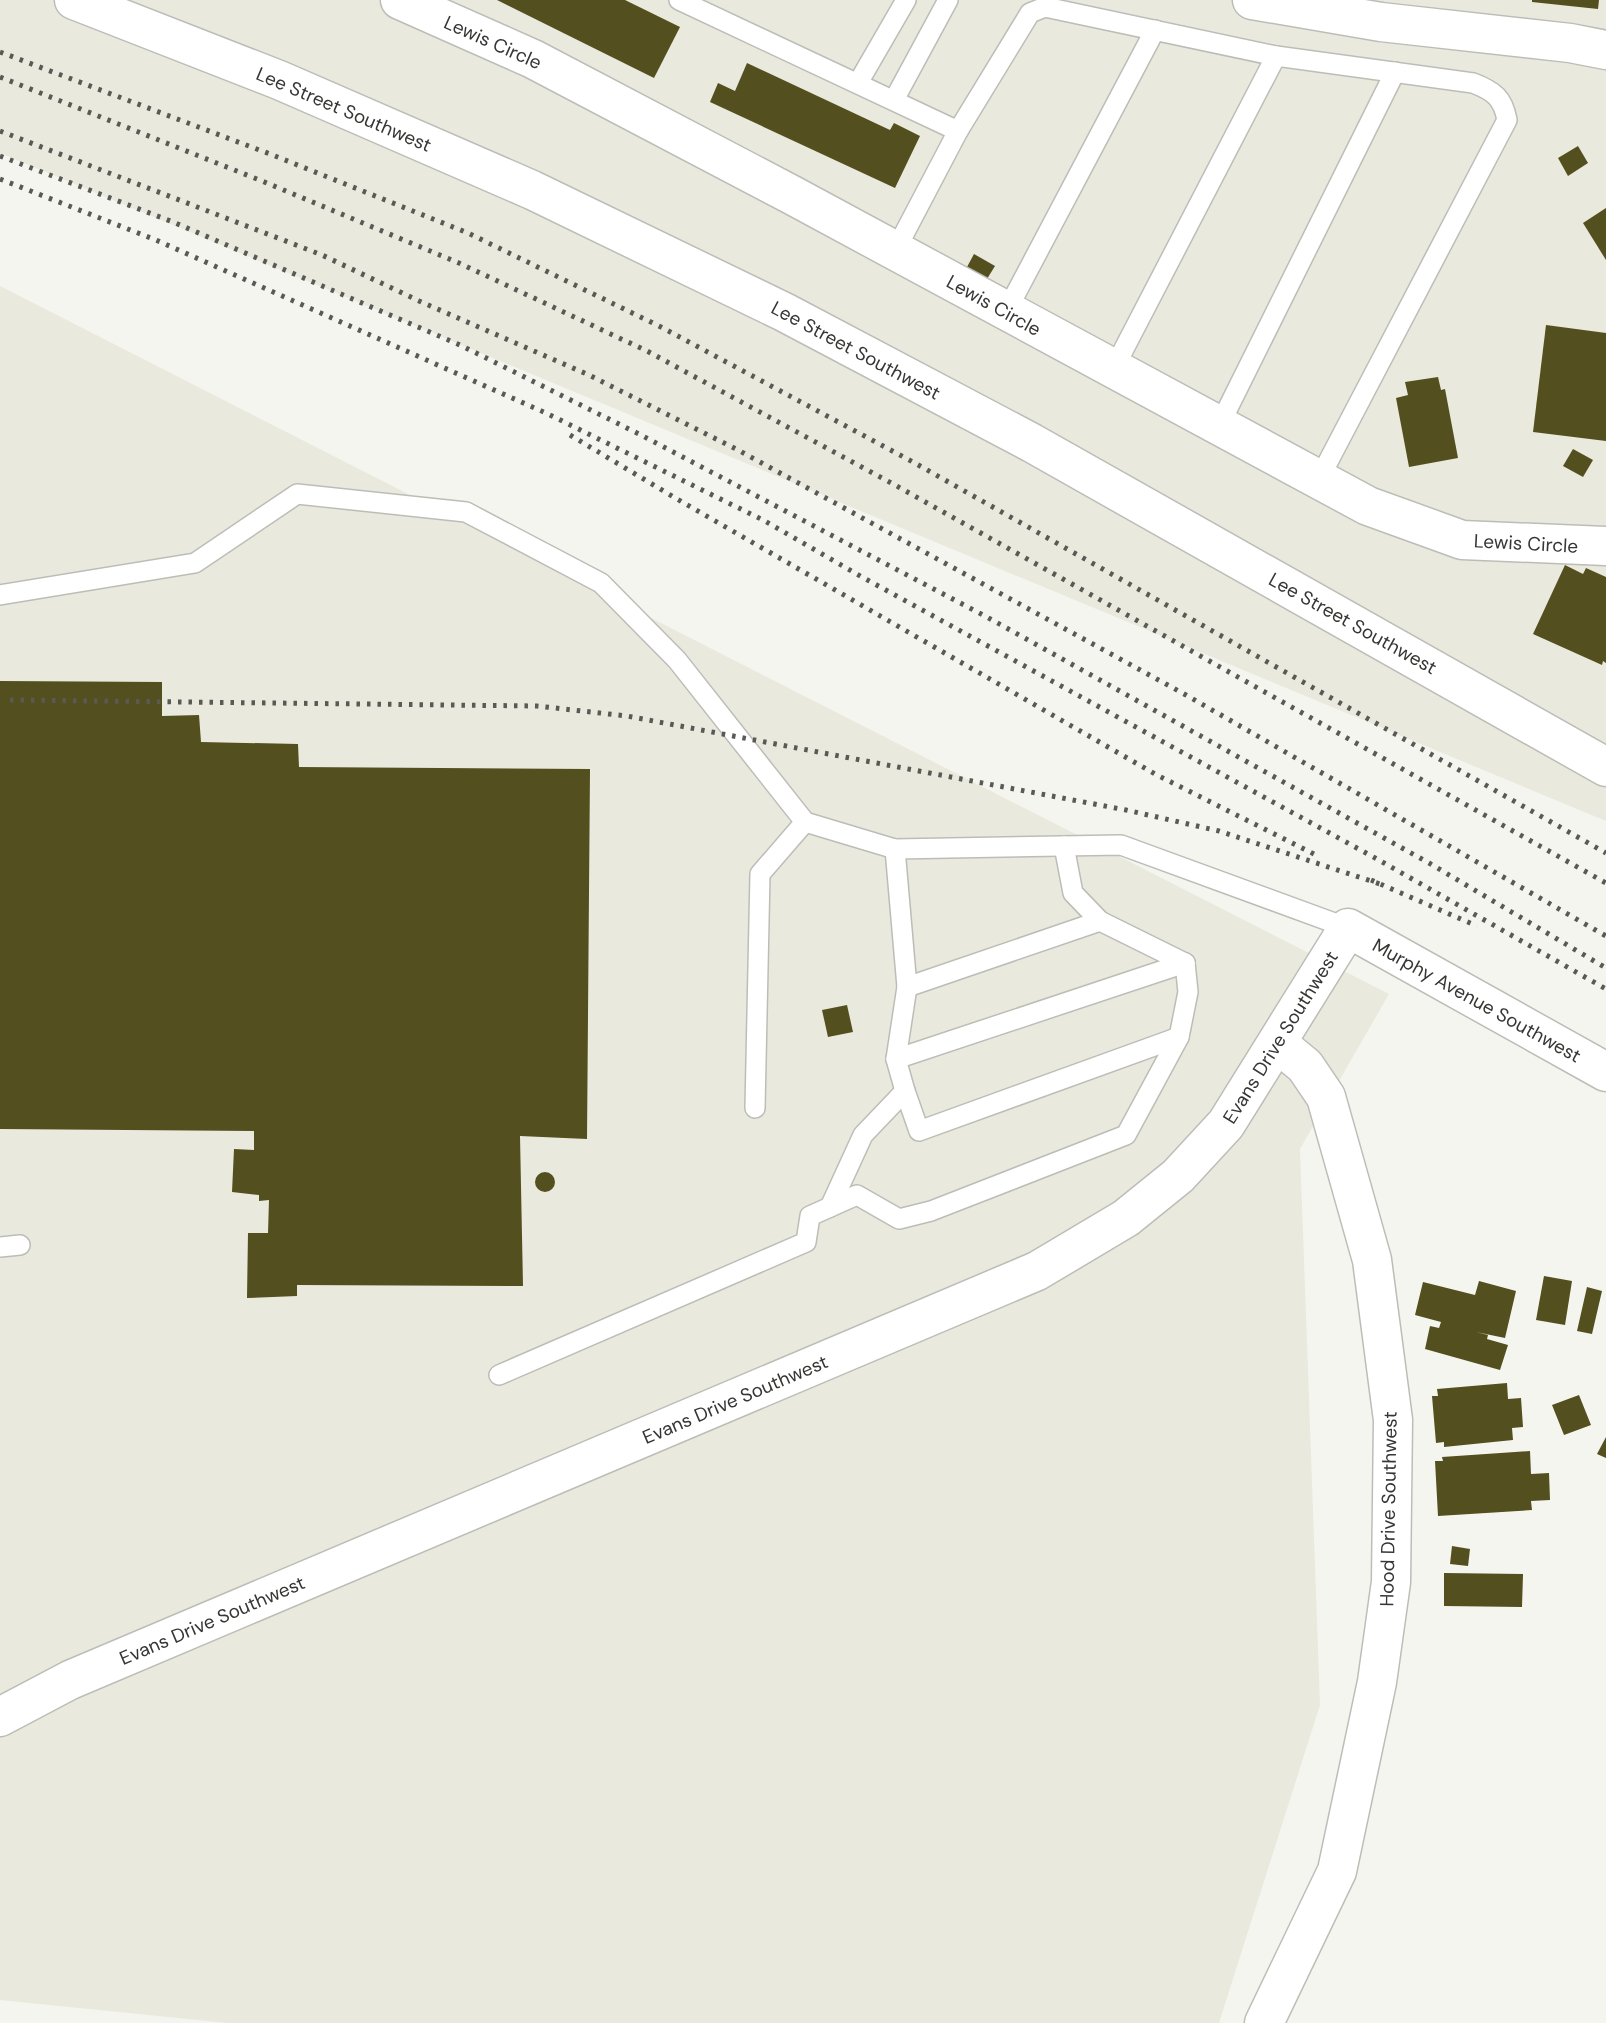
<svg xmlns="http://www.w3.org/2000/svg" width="1606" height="2023" font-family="'DM Sans',sans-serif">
<rect width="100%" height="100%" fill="#f5f5f0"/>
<g fill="#eae9dd">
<path d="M 0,0 L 1606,0 L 1606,821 L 0,153 Z"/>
<path d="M 0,286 L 1389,994 L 1300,1149 L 1320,1705 L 1219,2023 L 227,2023 L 0,2000 Z"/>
</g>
<g fill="#544f1e">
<path d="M 497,0 L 625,0 L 680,27 L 654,78 Z"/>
<path d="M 1532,0 L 1599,0 L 1598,9 L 1532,2 Z"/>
<path d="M 747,63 L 890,130 L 894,123 L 920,136 L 895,188 L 710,102 L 718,83 L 735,91 Z"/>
<path d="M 1578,146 L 1588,163 L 1568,176 L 1558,158 Z"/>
<path d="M 1606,208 L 1606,260 L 1583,223 Z"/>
<path d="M 974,254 L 995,266 L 987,279 L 967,267 Z"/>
<path d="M 1546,325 L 1606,333 L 1606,441 L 1533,432 Z"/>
<path d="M 1438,377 L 1441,390 L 1445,389 L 1458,458 L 1409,467 L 1396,398 L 1408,395 L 1405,382 Z"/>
<path d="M 1573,449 L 1593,460 L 1583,477 L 1563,466 Z"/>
<path d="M 1565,565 L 1583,574 L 1586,568 L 1606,577 L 1606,663 L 1603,661 L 1602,665 L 1533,634 Z"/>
<path d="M 0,681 L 162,682 L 162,716 L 199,715 L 201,742 L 298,744 L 299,767 L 590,769 L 587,1139 L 520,1136 L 523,1286 L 297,1285 L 297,1296 L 247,1298 L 248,1233 L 268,1233 L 269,1200 L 259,1201 L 259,1195 L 232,1192 L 234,1149 L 254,1150 L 254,1131 L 0,1129 Z"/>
<path d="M 847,1005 L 853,1032 L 828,1037 L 822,1010 Z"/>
<circle cx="545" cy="1182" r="10"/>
<path d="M 1544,1276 L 1572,1281 L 1565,1325 L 1536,1320 Z"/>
<path d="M 1479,1281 L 1516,1291 L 1505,1338 L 1476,1332 L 1488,1335 L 1487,1339 L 1508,1345 L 1500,1370 L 1425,1349 L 1430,1326 L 1439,1328 L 1441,1322 L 1415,1315 L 1423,1282 L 1475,1295 Z"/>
<path d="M 1587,1287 L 1602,1291 L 1592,1334 L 1577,1331 Z"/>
<path d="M 1507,1383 L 1508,1399 L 1521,1398 L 1523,1427 L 1512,1428 L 1513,1440 L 1444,1447 L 1444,1442 L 1436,1443 L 1432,1396 L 1438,1396 L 1437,1389 Z"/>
<path d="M 1579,1395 L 1591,1425 L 1564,1435 L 1552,1405 Z"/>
<path d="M 1606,1437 L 1606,1458 L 1597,1454 Z"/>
<path d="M 1530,1451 L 1531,1474 L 1549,1473 L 1550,1500 L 1531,1501 L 1532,1510 L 1438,1516 L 1435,1461 L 1443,1461 L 1442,1457 Z"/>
<path d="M 1452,1546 L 1470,1549 L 1468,1566 L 1450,1564 Z"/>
<path d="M 1444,1573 L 1523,1574 L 1522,1607 L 1444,1606 Z"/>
</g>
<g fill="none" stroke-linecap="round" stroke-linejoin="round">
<g stroke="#bdbdb8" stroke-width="22">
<g id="lane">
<path d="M 679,0 L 958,131 L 1030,13 L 1045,7 L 1276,56 L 1473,83 C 1494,91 1503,98 1507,120 L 1319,479"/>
<path d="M 858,83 L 906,0"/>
<path d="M 894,100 L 948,0"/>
<path d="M 895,251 L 958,131"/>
<path d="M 1006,312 L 1155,30"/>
<path d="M 1113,370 L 1276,56"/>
<path d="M 1219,426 L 1395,72"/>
<path d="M 0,595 L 195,563 L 297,494 L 466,512 L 601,583 L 677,660 L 805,822 L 895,849 L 1121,845 L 1348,928"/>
<path d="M 1064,846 L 1073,893 L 1100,921 L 1185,963"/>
<path d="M 895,849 L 907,987 L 896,1059 L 905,1091 L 919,1131 L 1179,1037"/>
<path d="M 907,987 L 1100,921"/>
<path d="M 896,1059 L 1185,963"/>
<path d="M 755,1108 L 760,874 L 805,822"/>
<path d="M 830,1207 L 863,1135 L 905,1091"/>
<path d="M 0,1247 L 20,1245"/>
<path d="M 499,1375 L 806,1242 L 810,1216 L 857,1195 L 899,1219 L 931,1211 L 1126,1135 L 1179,1037 L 1188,992 L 1185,963"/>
</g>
</g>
<g stroke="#bdbdb8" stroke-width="41">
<g id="street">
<path d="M 400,0 L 533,59 L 792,195 L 1368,506 L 1462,540 L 1606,546"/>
<path d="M 1252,0 L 1381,22 L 1570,43 L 1606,50"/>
<path d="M 0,1717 L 70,1680 L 1037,1271 L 1126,1218 L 1178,1176 L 1226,1124 L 1348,928 L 1606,1072"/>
<path d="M 1264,2023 L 1337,1871 L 1377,1682 L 1391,1582 L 1393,1420 L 1372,1260 L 1326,1097 L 1305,1066 L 1277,1043"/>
</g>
</g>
<g stroke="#bdbdb8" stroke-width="41">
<path id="primary" d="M 74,0 L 279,80 L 532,190 L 784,312 L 1032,443 L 1606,767"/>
</g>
<use href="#lane" stroke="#fff" stroke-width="19"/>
<use href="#street" stroke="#fff" stroke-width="38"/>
<use href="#primary" stroke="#fff" stroke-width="38"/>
<g stroke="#595956" stroke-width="5" stroke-dasharray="3.5 7" stroke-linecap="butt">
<path d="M 0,52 L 270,154 L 468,233 L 661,327 L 913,462 L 1606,853"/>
<path d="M 0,77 L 262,181 L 459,263 L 647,351 L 895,485 L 1606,883"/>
<path d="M 0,131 L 322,255 L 419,301 L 589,375 L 738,450 L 1186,695 L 1606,936"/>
<path d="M 0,156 L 173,222 L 460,345 L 639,434 L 985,616 L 1429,863 L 1606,968"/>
<path d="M 0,179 L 156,240 L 546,413 L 763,520 L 862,577 L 1377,859 L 1606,989"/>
<path d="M 570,435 L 677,499 L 1155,774 L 1314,854"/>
<path d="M 10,700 L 537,706 L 627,716 L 1126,810 L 1219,831 L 1380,884"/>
<path d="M 1371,880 L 1477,926"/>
</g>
</g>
<g text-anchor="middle" stroke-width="7" stroke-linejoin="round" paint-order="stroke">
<g font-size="19" fill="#363634" stroke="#fff">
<text transform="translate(493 42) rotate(24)" y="7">Lewis Circle</text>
<text transform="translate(344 109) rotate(23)" y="7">Lee Street Southwest</text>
<text transform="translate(994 305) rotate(29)" y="7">Lewis Circle</text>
<text transform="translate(856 350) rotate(28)" y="7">Lee Street Southwest</text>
<text transform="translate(1526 543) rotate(3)" y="7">Lewis Circle</text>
<text transform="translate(1353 623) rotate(29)" y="7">Lee Street Southwest</text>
<text transform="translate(1477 1000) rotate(29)" y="7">Murphy Avenue Southwest</text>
<text transform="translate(1280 1037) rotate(-58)" y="7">Evans Drive Southwest</text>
<text transform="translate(735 1399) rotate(-23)" y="7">Evans Drive Southwest</text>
<text transform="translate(1388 1509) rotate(-89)" y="7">Hood Drive Southwest</text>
<text transform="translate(212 1620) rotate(-23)" y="7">Evans Drive Southwest</text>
</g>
</g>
</svg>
